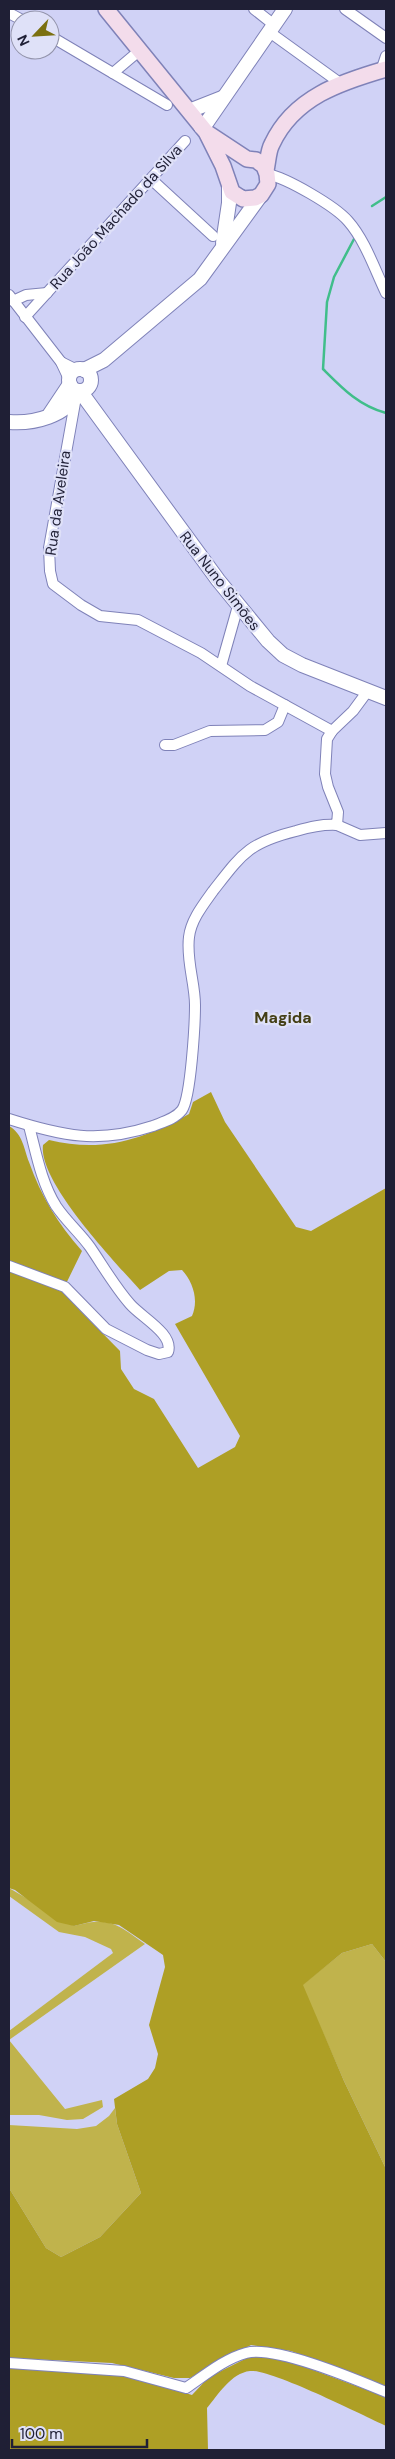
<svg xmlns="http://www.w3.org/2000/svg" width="395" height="2459" font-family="'DM Sans',sans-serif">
<rect width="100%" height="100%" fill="#d0d2f6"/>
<g fill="#c0b34c">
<path d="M 9,1888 L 74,1926 C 109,1916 117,1924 145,1944 L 9,2040 L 65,2109 L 102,2100 L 103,2107 L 83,2119 L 67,2120 L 39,2115 L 9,2115 L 9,2031 L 113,1953 L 111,1949 L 85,1937 L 59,1932 L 9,1896 Z"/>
<path d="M 372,1944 L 386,1962 L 386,2169 L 344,2081 L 302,1985 L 342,1953 Z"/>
<path d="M 115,2108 L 117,2124 L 141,2193 L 100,2237 L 61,2257 L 46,2248 L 9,2188 L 9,2125 L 77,2129 L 96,2126 L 109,2116 Z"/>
</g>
<g fill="#ae9f25">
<path d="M 211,1092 L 225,1122 L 296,1227 L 311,1231 L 386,1188 L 386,1962 L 372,1944 L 342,1953 L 303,1985 L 344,2081 L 386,2169 L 386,2387 L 291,2351 L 251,2345 L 190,2378 L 174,2378 L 112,2363 L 9,2358 L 9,2188 L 46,2248 L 61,2257 L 100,2237 L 141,2193 L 117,2124 L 114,2099 L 148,2079 L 155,2068 L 158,2054 L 149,2025 L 165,1967 L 163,1955 L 119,1925 L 94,1921 L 74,1926 L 57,1922 L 15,1890 L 9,1888 L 9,1126 C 23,1134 24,1149 29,1162 C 41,1196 58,1224 82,1251 L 62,1292 L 120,1351 L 121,1369 L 134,1389 L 154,1399 L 198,1468 L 235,1447 L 240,1436 L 175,1324 L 192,1316 C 199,1300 193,1282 182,1270 L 169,1271 L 140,1290 C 115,1262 38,1182 43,1145 L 49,1140 C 102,1153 142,1140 189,1114 L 193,1102 Z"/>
<path d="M 251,2356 L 281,2358 L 386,2397 L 386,2426 C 362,2415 271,2369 250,2371 C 231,2373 218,2395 207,2408 L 208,2450 L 9,2450 L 9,2367 L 134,2377 L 192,2395 L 209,2377 Z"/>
</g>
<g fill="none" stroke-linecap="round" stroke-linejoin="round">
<g stroke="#40be8a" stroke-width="2.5">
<path d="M 372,206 L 386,197"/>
<path d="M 354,239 L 334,277 L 327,302 L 323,369 C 342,388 359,406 386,413"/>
</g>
<g stroke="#7f82b8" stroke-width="12">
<g id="minor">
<path d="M 254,9 L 273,24"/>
<path d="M 345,9 L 386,38"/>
<path d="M 9,13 L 22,20"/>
<path d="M 268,31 L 340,83"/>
<path d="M 50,36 L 167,105"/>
<path d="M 381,71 L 386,56"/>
<path d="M 113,73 L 139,51"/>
<path d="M 267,174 C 287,178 335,206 348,221 C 365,240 375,270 386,293"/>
<path d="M 151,179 L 213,236"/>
<path d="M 9,295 L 61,362 L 69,379"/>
<path d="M 13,301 L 26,295 L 47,293"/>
<path d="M 25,317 L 185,141"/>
<path d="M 61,362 L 77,370"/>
<path d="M 76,397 L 49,548 L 50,571 L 53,584 L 81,605 L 100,616 L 138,620 L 201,653 L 250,686 L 332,731"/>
<path d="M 221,666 L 238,606"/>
<path d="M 165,745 L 174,745 L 210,731 L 265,730 L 278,722 L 285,705"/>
<path d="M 337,825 L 360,835 L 386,833"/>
<path d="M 9,1119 C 62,1136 98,1144 153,1126 C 163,1122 175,1119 182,1110 C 191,1097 195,1023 195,1005 C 195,983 186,960 189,937 C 191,920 203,905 213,891 C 242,854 248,843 296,831 C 310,827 322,824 337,825 L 338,812 L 328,787 L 325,774 L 327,739 L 332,731 L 353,711 L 367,692"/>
<path d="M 9,1266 L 65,1287 L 106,1329 L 147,1350 L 159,1354 L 168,1352 C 174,1334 141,1317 130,1304 C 115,1287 103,1266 90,1247 C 80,1233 66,1221 56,1206 C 41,1182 36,1152 29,1126"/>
<path d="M 9,2363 L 124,2371 L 186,2388 C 204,2376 224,2359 246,2353 C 275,2345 357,2380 386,2392"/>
</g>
</g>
<g stroke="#7f82b8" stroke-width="16">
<g id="tertiary">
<path d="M 189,111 L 222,98"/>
<path d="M 201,127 L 207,122 L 285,9"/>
<path d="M 223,243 L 229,203 L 229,187"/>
<circle cx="80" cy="380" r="11"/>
<path d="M 84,370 L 104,360 L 200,279 L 261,195"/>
<path d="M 80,391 L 218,580 L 268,641 L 283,655 L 302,665 L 386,698"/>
<path d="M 50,414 L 70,384"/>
<path d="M 9,422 C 32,424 69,416 78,391"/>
</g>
</g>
<g stroke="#7f82b8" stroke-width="18">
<g id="secondary">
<path d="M 106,9 L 206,132 L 223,166 L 232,192 L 243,199 L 255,198 L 261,195 L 268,184 L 267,174 L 264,166 L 256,160 L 247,159 L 206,132"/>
<path d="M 266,170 C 268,162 268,151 272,144 C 294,97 341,82 386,69"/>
</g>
</g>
<use href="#minor" stroke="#fff" stroke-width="10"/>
<use href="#tertiary" stroke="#fff" stroke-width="14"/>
<use href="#secondary" stroke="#f3dceb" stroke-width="15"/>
</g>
<g text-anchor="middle" stroke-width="4.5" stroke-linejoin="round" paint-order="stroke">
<g font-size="15" fill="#1f1f35" stroke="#dfe1f8">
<text transform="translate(116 217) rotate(-48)" y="5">Rua João Machado da Silva</text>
<text transform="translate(58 503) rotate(-82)" y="5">Rua da Aveleira</text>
<text transform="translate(220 581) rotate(52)" y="5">Rua Nuno Simões</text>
</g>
<g font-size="16" font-weight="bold" fill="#443f15" stroke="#dfe1f8">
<text x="283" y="1023">Magida</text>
</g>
</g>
<rect width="395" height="2459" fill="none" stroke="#1f1f35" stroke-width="20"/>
<g transform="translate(35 35) rotate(245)"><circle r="24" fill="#dfe1f8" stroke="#9293aa"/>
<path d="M0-4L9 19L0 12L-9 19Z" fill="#7b7010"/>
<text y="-8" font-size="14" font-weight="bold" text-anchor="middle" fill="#1f1f35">N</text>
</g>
<path d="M12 2439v8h135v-8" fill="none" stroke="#1f1f35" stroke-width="2.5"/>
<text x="20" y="2439" font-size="15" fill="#1f1f35" stroke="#dfe1f8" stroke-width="4" paint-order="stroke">100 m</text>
</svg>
